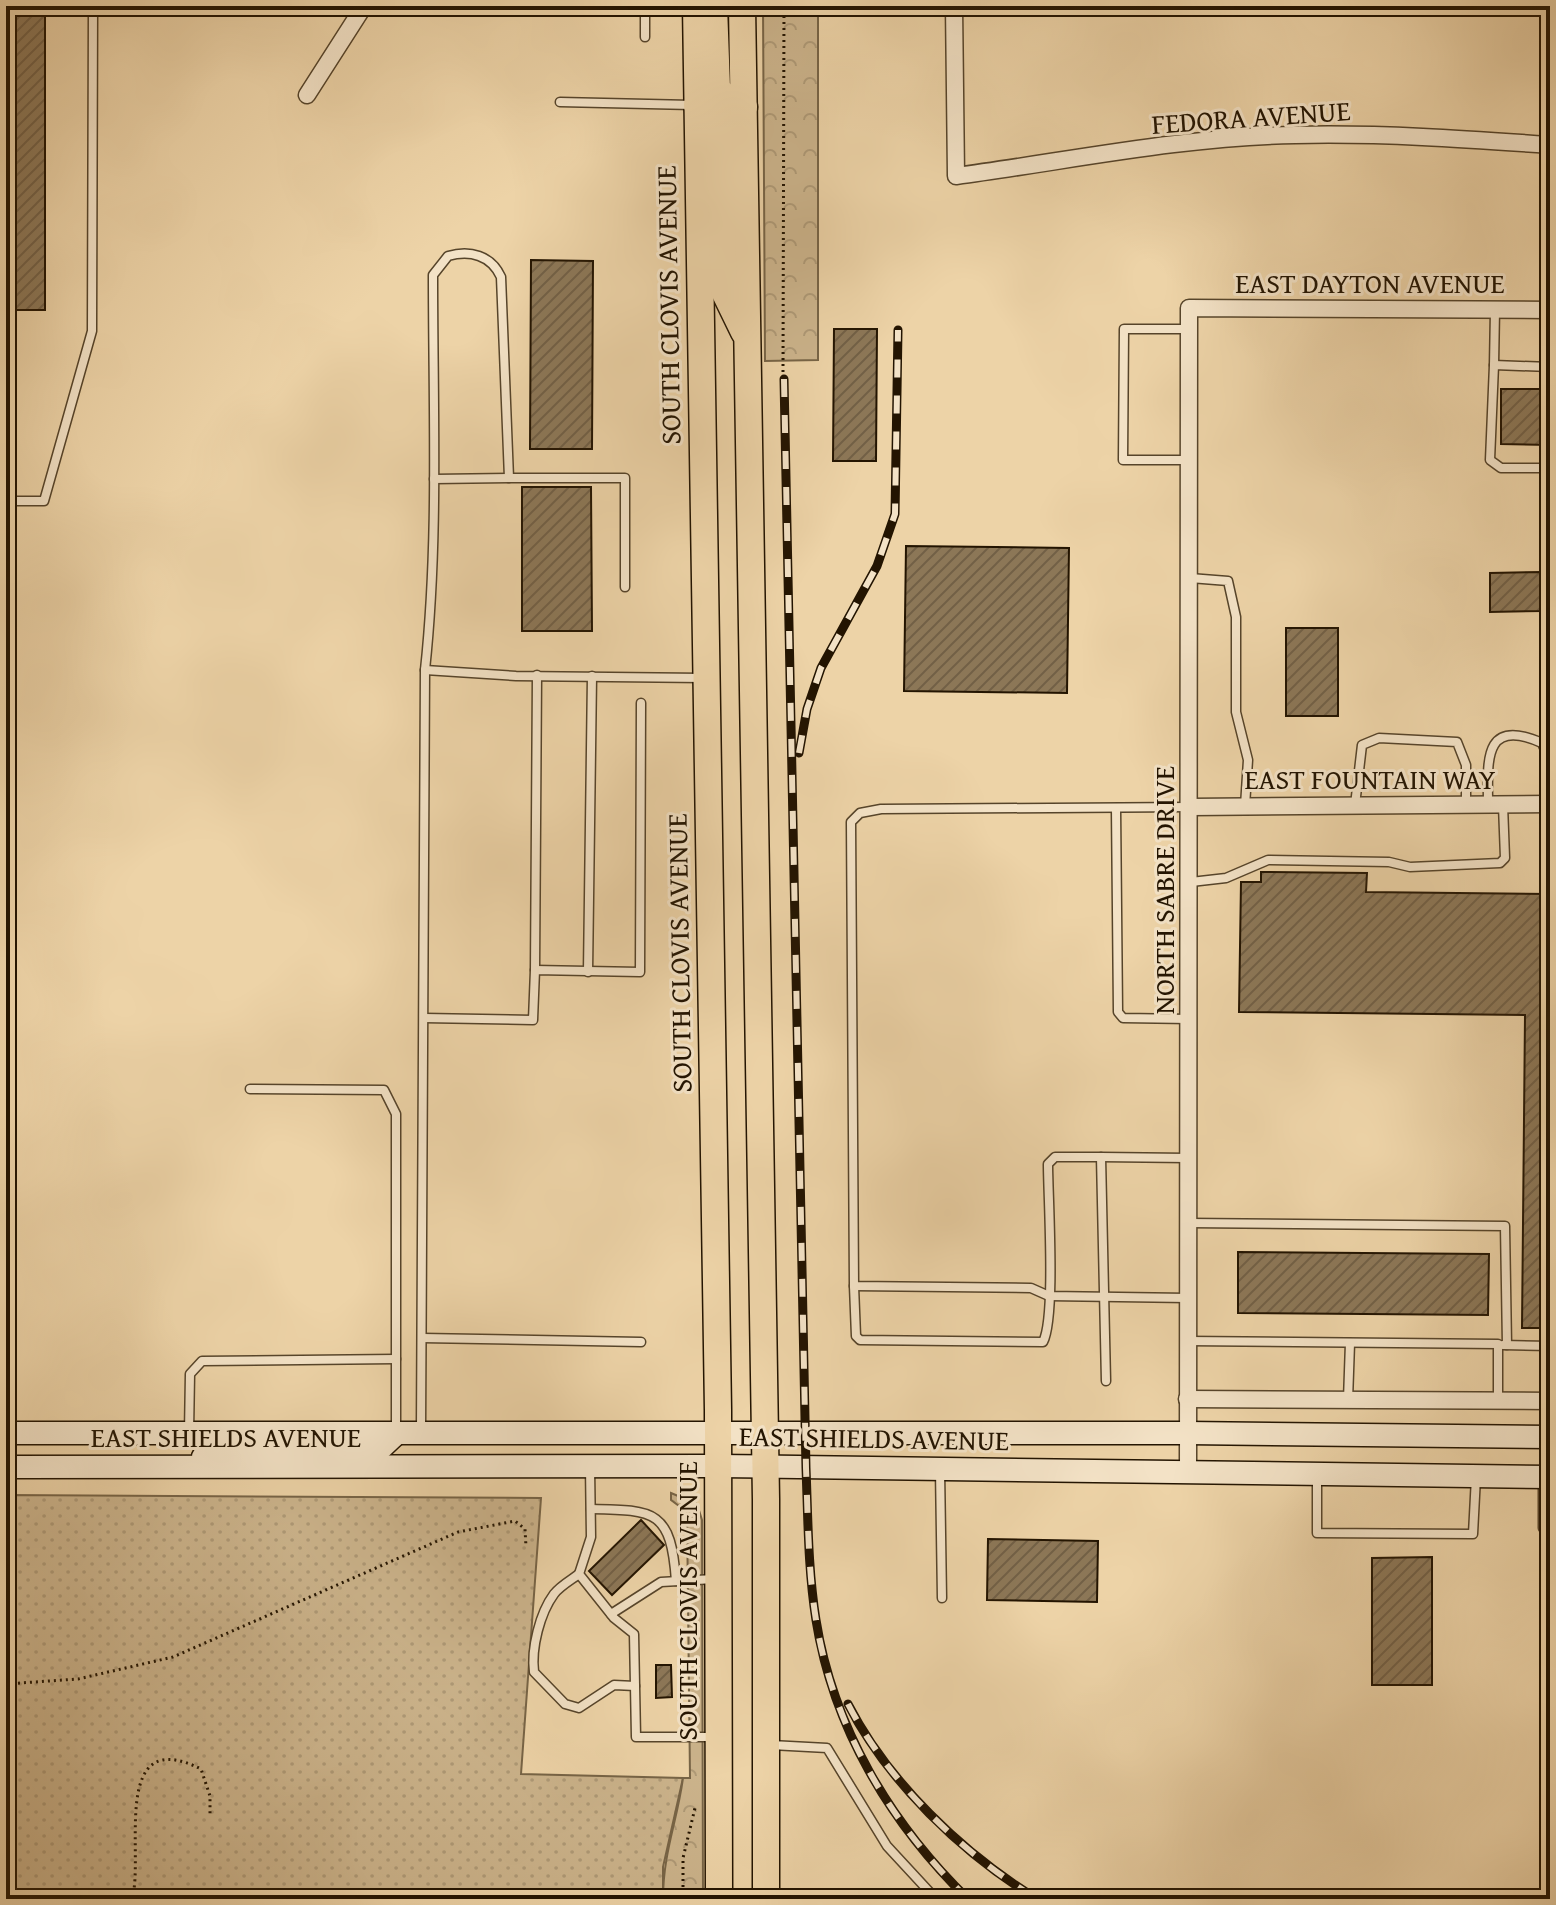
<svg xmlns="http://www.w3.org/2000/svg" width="1556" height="1905" font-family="'Gentium Book Plus',serif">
<defs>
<pattern id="grass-dots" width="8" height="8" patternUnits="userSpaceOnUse" patternTransform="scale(2)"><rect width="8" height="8" fill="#cbb38b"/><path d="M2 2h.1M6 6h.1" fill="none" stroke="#ae9976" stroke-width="1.8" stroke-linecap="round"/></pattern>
<pattern id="park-crowns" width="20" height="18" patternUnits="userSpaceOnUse" patternTransform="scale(2)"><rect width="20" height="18" fill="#cbb38b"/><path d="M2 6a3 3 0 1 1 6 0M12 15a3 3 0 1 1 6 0" fill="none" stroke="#ae9976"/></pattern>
<pattern id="building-hatch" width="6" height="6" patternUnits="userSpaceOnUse" patternTransform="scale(2)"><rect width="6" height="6" fill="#8c7757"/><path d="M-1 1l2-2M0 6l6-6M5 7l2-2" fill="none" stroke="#726046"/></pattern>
</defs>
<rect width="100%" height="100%" fill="#edd3a7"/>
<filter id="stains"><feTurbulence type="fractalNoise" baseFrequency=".0025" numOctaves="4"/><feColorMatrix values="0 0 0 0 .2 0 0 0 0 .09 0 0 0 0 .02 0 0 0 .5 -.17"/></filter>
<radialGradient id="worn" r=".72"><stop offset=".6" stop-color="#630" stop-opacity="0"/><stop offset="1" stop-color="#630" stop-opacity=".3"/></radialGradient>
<path fill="url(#grass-dots)" stroke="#776446" stroke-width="2" d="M 6,1495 L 541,1498 L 521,1774 L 683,1778 L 663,1867 L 663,1899 L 6,1899 Z"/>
<g fill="url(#park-crowns)" stroke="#776446" stroke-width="2">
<path d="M 763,6 L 818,6 L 818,360 L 765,361 Z"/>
<path d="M 671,1493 L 697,1504 L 702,1520 L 703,1899 L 663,1899 C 663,1853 677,1822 683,1778 L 690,1778 L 687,1512 L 671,1500 Z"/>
</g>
<g fill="url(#building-hatch)" stroke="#231401" stroke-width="2">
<rect x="6" y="6" width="39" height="304"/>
<path d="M 531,260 L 593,261 L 592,449 L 530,449 Z"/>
<path d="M 834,329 L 877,329 L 876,461 L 833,461 Z"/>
<path d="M 1501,389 L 1550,389 L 1550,445 L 1501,444 Z"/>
<path d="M 522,487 L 591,487 L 592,631 L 522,631 Z"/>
<path d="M 906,546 L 1069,548 L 1067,693 L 904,691 Z"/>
<path d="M 1542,572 L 1542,611 L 1490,612 L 1490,573 Z"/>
<rect x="1286" y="628" width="52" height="88"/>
<path d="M 1261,872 L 1367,873 L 1366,892 L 1550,894 L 1550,1328 L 1522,1328 L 1525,1015 L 1239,1012 L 1241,882 L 1261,882 Z"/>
<path d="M 1238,1252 L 1489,1254 L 1488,1315 L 1238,1313 Z"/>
<path d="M 641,1520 L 664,1545 L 612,1595 L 589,1571 Z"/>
<path d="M 988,1539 L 1098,1541 L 1097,1602 L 987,1600 Z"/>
<path d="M 1432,1557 L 1432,1685 L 1372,1685 L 1372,1558 Z"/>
<path d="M 656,1665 L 671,1665 L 672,1697 L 656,1698 Z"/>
</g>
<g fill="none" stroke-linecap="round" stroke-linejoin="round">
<g stroke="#56442a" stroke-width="11">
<g id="lane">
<path d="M 645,6 L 645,37"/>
<path d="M 560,102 L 692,105"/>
<path d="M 1188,329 L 1124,329 L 1123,460 L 1189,460"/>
<path d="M 1494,365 L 1495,310"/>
<path d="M 1550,367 L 1494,365 L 1490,460 L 1501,468 L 1550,468"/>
<path d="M 434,479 L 509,478"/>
<path d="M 6,501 L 44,501 L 92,331 L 93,6"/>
<path d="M 1190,578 L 1228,581 L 1236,617 L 1236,712 L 1248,760 L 1245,806"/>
<path d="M 425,670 L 516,676 L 704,678"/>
<path d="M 1488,804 C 1488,763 1482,716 1542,743 L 1550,761"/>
<path d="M 1355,805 L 1362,745 L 1379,738 L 1457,742 L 1466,765 L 1466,804"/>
<path d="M 1116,808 L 1118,1012 L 1123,1018 L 1190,1019"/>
<path d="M 1191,882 L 1226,878 L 1268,860 L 1389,862 L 1410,867 L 1500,863 L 1505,858 L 1503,805"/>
<path d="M 535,970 L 537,675"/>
<path d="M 588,972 L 592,676"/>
<path d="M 424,1018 L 533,1020 L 535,970 L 640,972 L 641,703"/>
<path d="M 250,1089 L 384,1090 L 396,1114 L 396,1433"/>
<path d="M 1101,1157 L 1188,1158"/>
<path d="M 1188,1223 L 1505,1226 L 1507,1345"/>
<path d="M 854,1286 L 856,1336 L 860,1340 L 1043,1342 C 1056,1317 1048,1198 1048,1164 L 1055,1157 L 1101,1157 L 1106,1381"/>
<path d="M 1188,1298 L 1049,1296 L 1031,1288 L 854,1286 L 851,822 L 860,813 L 881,809 L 1191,807"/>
<path d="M 422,1338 L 641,1342"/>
<path d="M 1187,1341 L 1498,1344 L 1498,1401"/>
<path d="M 1503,1345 L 1550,1346"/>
<path d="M 1348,1400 L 1350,1343"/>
<path d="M 421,1429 L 425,670 C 439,540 433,406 433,275 L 448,256 C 470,250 491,255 501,277 L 509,478 L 625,478 L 625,587"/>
<path d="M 189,1432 L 190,1374 L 202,1361 L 396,1359"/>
<path d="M 590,1467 L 591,1537 L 579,1574 L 614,1618 L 634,1634 L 636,1737 L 714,1737"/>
<path d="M 940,1470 L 942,1598"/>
<path d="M 1317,1475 L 1317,1533 L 1473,1534 L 1476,1477"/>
<path d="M 1543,1478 L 1543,1528 L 1550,1528"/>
<path d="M 591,1509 C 656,1510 671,1511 676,1581"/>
<path d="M 579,1574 C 571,1580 560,1586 554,1594 C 540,1613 531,1648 534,1672 L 565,1704 L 579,1708 L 614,1685 L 635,1686"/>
<path d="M 611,1614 L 661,1582 L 714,1579"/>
<path d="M 771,1745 L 827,1748 L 887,1846 L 936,1899"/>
</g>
</g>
<g stroke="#56442a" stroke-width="19">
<g id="street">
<path d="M 954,6 L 956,176 C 1068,161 1182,137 1295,135 C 1380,133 1465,139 1550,145"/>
<path d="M 307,95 L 364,6"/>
<path d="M 1191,807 L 1550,804"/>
<path d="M 1187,1399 L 1550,1401"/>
<path d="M 1188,1472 L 1189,308 L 1550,310"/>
</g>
</g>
<g stroke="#231401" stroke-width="25">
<g id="secondary">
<path d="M 6,1433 L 1187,1433 L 1550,1437"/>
<path d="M 203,1457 L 237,1451 L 368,1451 L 380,1449 L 396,1434"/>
<path d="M 6,1467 L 718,1466 L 1550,1477"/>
</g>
</g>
<g stroke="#231401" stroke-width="29">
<g id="primary">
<path d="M 696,6 L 718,1410 L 719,1899"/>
<path d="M 714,6 L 717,88 L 726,99 L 744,107"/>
<path d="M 742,6 L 766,1499 L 766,1899"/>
<path d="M 697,105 L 707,106 L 719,120 L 724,291 L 744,332"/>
</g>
</g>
<g stroke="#231401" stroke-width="3" stroke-dasharray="2 4" stroke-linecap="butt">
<path d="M 783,372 L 784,6"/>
<path d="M 690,1501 L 696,1510"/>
<path d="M 6,1684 L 78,1679 L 173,1657 L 458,1532 L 515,1521 L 525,1529 L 526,1547"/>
<path d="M 132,1899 C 145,1856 109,1723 201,1769 L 210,1796 L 210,1817"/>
<path d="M 683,1899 L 683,1858 L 695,1808"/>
</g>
<use href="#lane" stroke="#f3e2c6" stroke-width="8"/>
<use href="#street" stroke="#f3e2c6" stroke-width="16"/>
<use href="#secondary" stroke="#f3e2c6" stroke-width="22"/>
<use href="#primary" stroke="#edd3a7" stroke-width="26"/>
<g stroke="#231401" stroke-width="9">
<g id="rail">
<path d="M 784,379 L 806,1468 C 808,1519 808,1570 816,1620 C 833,1728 891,1824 968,1899"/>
<path d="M 799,753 L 807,709 L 821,668 L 877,566 L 895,514 L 898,330"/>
<path d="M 848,1704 C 888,1782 962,1853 1037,1899"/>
</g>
</g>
<use href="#rail" stroke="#f3e2c6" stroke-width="6" stroke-dasharray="18" stroke-linecap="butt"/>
</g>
<g text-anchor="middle" stroke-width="6" stroke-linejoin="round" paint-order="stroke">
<g font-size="28" fill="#231401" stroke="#f3e2c6">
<text transform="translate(1251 117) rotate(-4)" y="10">FEDORA AVENUE</text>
<text x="1370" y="293">EAST DAYTON AVENUE</text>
<text transform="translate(668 305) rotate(-91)" y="10">SOUTH CLOVIS AVENUE</text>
<text x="1370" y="789">EAST FOUNTAIN WAY</text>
<text transform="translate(1164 890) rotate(-90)" y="10">NORTH SABRE DRIVE</text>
<text transform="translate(679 953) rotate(-91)" y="10">SOUTH CLOVIS AVENUE</text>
<text x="226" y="1447">EAST SHIELDS AVENUE</text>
<text transform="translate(874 1438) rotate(1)" y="10">EAST SHIELDS AVENUE</text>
<text transform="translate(687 1601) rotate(-90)" y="10">SOUTH CLOVIS AVENUE</text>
</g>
</g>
<rect width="1556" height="1905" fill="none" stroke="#edd3a7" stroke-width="32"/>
<rect x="8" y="8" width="1540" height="1889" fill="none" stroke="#231401" stroke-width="4"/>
<rect x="16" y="16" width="1524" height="1873" fill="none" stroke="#231401" stroke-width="2"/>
<rect width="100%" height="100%" filter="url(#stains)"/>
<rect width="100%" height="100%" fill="url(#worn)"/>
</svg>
